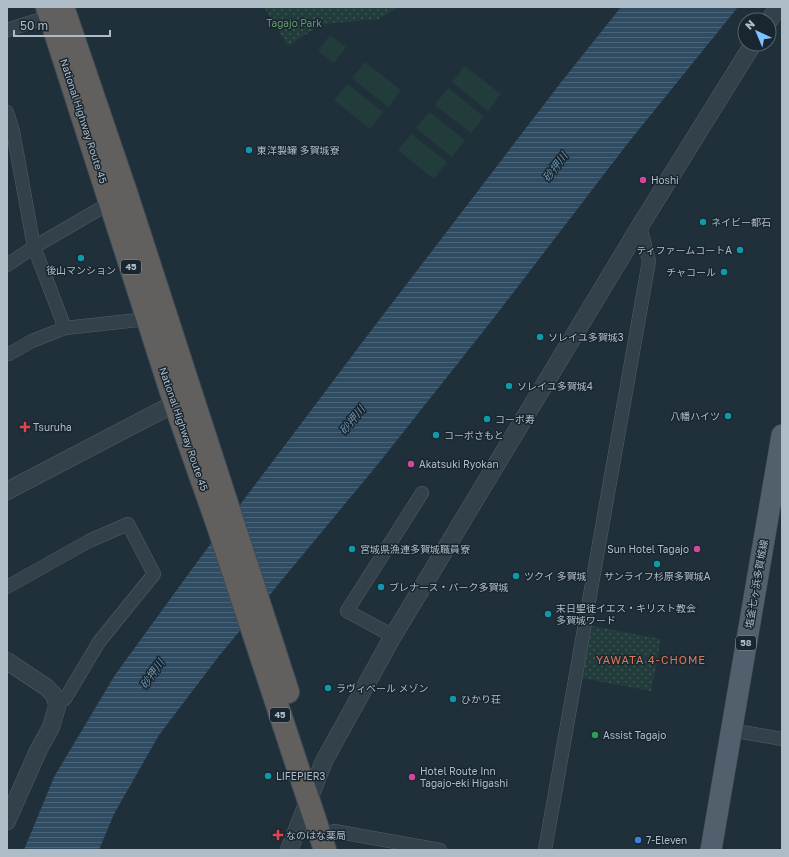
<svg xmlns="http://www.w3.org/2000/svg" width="789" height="857" font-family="'Golos Text','Noto Sans JP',sans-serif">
<defs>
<pattern id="park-dots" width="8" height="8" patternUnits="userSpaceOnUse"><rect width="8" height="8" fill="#223c3b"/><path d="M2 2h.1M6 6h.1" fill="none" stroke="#405656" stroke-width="1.8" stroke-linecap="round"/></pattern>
<pattern id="water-rules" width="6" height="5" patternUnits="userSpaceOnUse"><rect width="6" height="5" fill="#304c62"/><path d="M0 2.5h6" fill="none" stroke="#4b6477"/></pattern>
</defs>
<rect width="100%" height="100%" fill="#20303b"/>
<g fill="url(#park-dots)">
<path d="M 264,7 L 398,7 L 379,19 L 322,24 L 288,46 Z"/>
<path d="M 592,626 L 661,639 L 651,691 L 582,678 Z"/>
</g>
<g fill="#223c3b">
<path d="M 330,35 L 346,47 L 334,63 L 318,51 Z"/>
<path d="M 365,62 L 401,90 L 388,107 L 352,78 Z"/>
<path d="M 465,66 L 501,94 L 488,111 L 452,82 Z"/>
<path d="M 347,84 L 383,112 L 370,129 L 334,100 Z"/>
<path d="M 448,88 L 484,117 L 471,133 L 435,105 Z"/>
<path d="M 429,112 L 465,140 L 452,157 L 416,128 Z"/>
<path d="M 411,134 L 447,162 L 434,179 L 398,150 Z"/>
</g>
<path fill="url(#water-rules)" d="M 621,7 L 738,7 L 628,143 L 493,319 L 378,464 L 219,656 L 159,735 L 114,814 L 99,850 L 24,850 L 54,777 L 115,675 L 200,558 L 370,332 L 562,81 Z"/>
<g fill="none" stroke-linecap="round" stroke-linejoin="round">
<g stroke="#515f69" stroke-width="14">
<g id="minor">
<path d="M 7,30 L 57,14"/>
<path d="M 7,112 L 13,131 L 34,247 L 65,328"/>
<path d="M 7,265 L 34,247 L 115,200"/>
<path d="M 9,354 L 32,341 L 65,328 L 147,319"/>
<path d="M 7,587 L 89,541 L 128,524 L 154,574 L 99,642 L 65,699 L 56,700"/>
<path d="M 393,636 L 347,611 L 422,493"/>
<path d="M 731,730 L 782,739"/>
<path d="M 334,831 L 440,850"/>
<path d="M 545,850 L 649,261 L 640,226"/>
</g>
</g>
<g stroke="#515f69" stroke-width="18">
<g id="tertiary">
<path d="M 769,21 L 778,7"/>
<path d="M 7,491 L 162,410 L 186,399"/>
<path d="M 7,661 L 46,687 L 53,694 L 56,700 L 57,707 L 51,727 L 38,751 L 7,821"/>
<path d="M 289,850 L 324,761 L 393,636 L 640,226 L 753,44"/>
</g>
</g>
<g stroke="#404d58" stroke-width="22">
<path id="primary" d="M 711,850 L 782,435"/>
</g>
<g stroke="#3e4c56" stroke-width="24">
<g id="trunk">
<path d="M 47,7 L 175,404 L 218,526 L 325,850"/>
<path d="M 63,7 L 127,195 L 288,692"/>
</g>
</g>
<use href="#minor" stroke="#33414b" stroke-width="13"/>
<use href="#tertiary" stroke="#33414b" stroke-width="17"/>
<use href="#primary" stroke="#51606c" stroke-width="21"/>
<use href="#trunk" stroke="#62605e" stroke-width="22"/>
</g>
<g fill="#0f9aa8" stroke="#192630" stroke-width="1.5">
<circle cx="249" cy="150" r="4"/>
<circle cx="703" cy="222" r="4"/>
<circle cx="740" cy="250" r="4"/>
<circle cx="81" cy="258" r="4"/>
<circle cx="724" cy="272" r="4"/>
<circle cx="540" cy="337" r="4"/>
<circle cx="509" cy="386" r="4"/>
<circle cx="728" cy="416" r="4"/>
<circle cx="487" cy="419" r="4"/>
<circle cx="436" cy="435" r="4"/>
<circle cx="352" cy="549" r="4"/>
<circle cx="657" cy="564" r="4"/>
<circle cx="516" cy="576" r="4"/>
<circle cx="381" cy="587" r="4"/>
<circle cx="548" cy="614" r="4"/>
<circle cx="328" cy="688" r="4"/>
<circle cx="453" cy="699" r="4"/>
<circle cx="268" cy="776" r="4"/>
</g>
<g fill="#d1479c" stroke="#192630" stroke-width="1.5">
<circle cx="643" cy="180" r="4"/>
<circle cx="411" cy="464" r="4"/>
<circle cx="697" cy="549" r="4"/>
<circle cx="412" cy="777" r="4"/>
</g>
<g fill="#e0444e" stroke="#192630" stroke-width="1.5">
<path d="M23 421h4v4h4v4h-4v4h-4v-4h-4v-4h4z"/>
<path d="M276 829h4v4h4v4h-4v4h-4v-4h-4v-4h4z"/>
</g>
<circle fill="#2e9e5b" stroke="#192630" stroke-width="1.5" cx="595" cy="735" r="4"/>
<circle fill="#3f7fe0" stroke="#192630" stroke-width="1.5" cx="638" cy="840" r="4"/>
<g text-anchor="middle" stroke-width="3" stroke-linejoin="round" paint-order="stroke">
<g fill="#192630" stroke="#818f9a" stroke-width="1">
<rect x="121" y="260" width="20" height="14" rx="3"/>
<rect x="736" y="636" width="20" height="14" rx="3"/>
<rect x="270" y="708" width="20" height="14" rx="3"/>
</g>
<g font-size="9" font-weight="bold" fill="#aebcc8">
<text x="131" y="270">45</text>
<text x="746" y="646">58</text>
<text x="280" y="718">45</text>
</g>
<g font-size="10" fill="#649a68" stroke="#192630">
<text x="294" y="27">Tagajo Park</text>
</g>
<g font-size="10" fill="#aebcc8" stroke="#192630">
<text transform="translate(84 121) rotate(72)" y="4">National Highway Route 45</text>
<text transform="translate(184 429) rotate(71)" y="4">National Highway Route 45</text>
<text transform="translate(756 584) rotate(-80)" y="4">塩釜七ヶ浜多賀城線</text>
</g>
<g font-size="10" fill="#aebcc8" stroke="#192630" text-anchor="start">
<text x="257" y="154">東洋製罐 多賀城寮</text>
<text x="651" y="184">Hoshi</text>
<text x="711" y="226">ネイビー都石</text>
<text x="732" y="254" text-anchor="end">ティファームコートA</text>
<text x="81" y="274" text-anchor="middle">後山マンション</text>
<text x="716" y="276" text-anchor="end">チャコール</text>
<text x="548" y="341">ソレイユ多賀城3</text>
<text x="517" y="390">ソレイユ多賀城4</text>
<text x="720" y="420" text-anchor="end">八幡ハイツ</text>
<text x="495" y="423">コーポ寿</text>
<text x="33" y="431">Tsuruha</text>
<text x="444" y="439">コーポさもと</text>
<text x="419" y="468">Akatsuki Ryokan</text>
<text x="360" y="553">宮城県漁連多賀城職員寮</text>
<text x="689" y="553" text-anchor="end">Sun Hotel Tagajo</text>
<text x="524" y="580">ツクイ 多賀城</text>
<text x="657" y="580" text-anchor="middle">サンライフ杉原多賀城A</text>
<text x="389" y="591">ブレナース・パーク多賀城</text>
<text x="556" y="612">末日聖徒イエス・キリスト教会<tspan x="556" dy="12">多賀城ワード</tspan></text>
<text x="336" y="692">ラヴィベール メゾン</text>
<text x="461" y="703">ひかり荘</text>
<text x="603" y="739">Assist Tagajo</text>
<text x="420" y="775">Hotel Route Inn<tspan x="420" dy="12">Tagajo-eki Higashi</tspan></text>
<text x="276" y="780">LIFEPIER3</text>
<text x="286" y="839">なのはな薬局</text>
<text x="646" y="844">7-Eleven</text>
</g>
<g font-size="11" font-style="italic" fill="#6c93ae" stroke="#192630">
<text transform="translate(555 167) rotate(-53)" y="4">砂押川</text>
<text transform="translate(352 420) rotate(-50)" y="4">砂押川</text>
<text transform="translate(152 674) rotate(-55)" y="4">砂押川</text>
</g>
<g font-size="11" letter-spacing="1" fill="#dc7a55" stroke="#192630">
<text x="651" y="664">YAWATA 4-CHOME</text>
</g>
</g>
<rect width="789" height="857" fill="none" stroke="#aebcc8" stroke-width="16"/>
<g transform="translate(757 32) rotate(316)"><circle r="19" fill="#192630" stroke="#55626d"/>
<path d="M0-3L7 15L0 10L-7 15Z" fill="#7cc3ff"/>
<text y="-6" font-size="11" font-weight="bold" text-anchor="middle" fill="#aebcc8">N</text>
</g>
<path d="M14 30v6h96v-6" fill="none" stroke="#aebcc8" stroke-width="2"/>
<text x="20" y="30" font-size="12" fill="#aebcc8" stroke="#192630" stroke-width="3" paint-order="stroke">50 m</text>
</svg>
